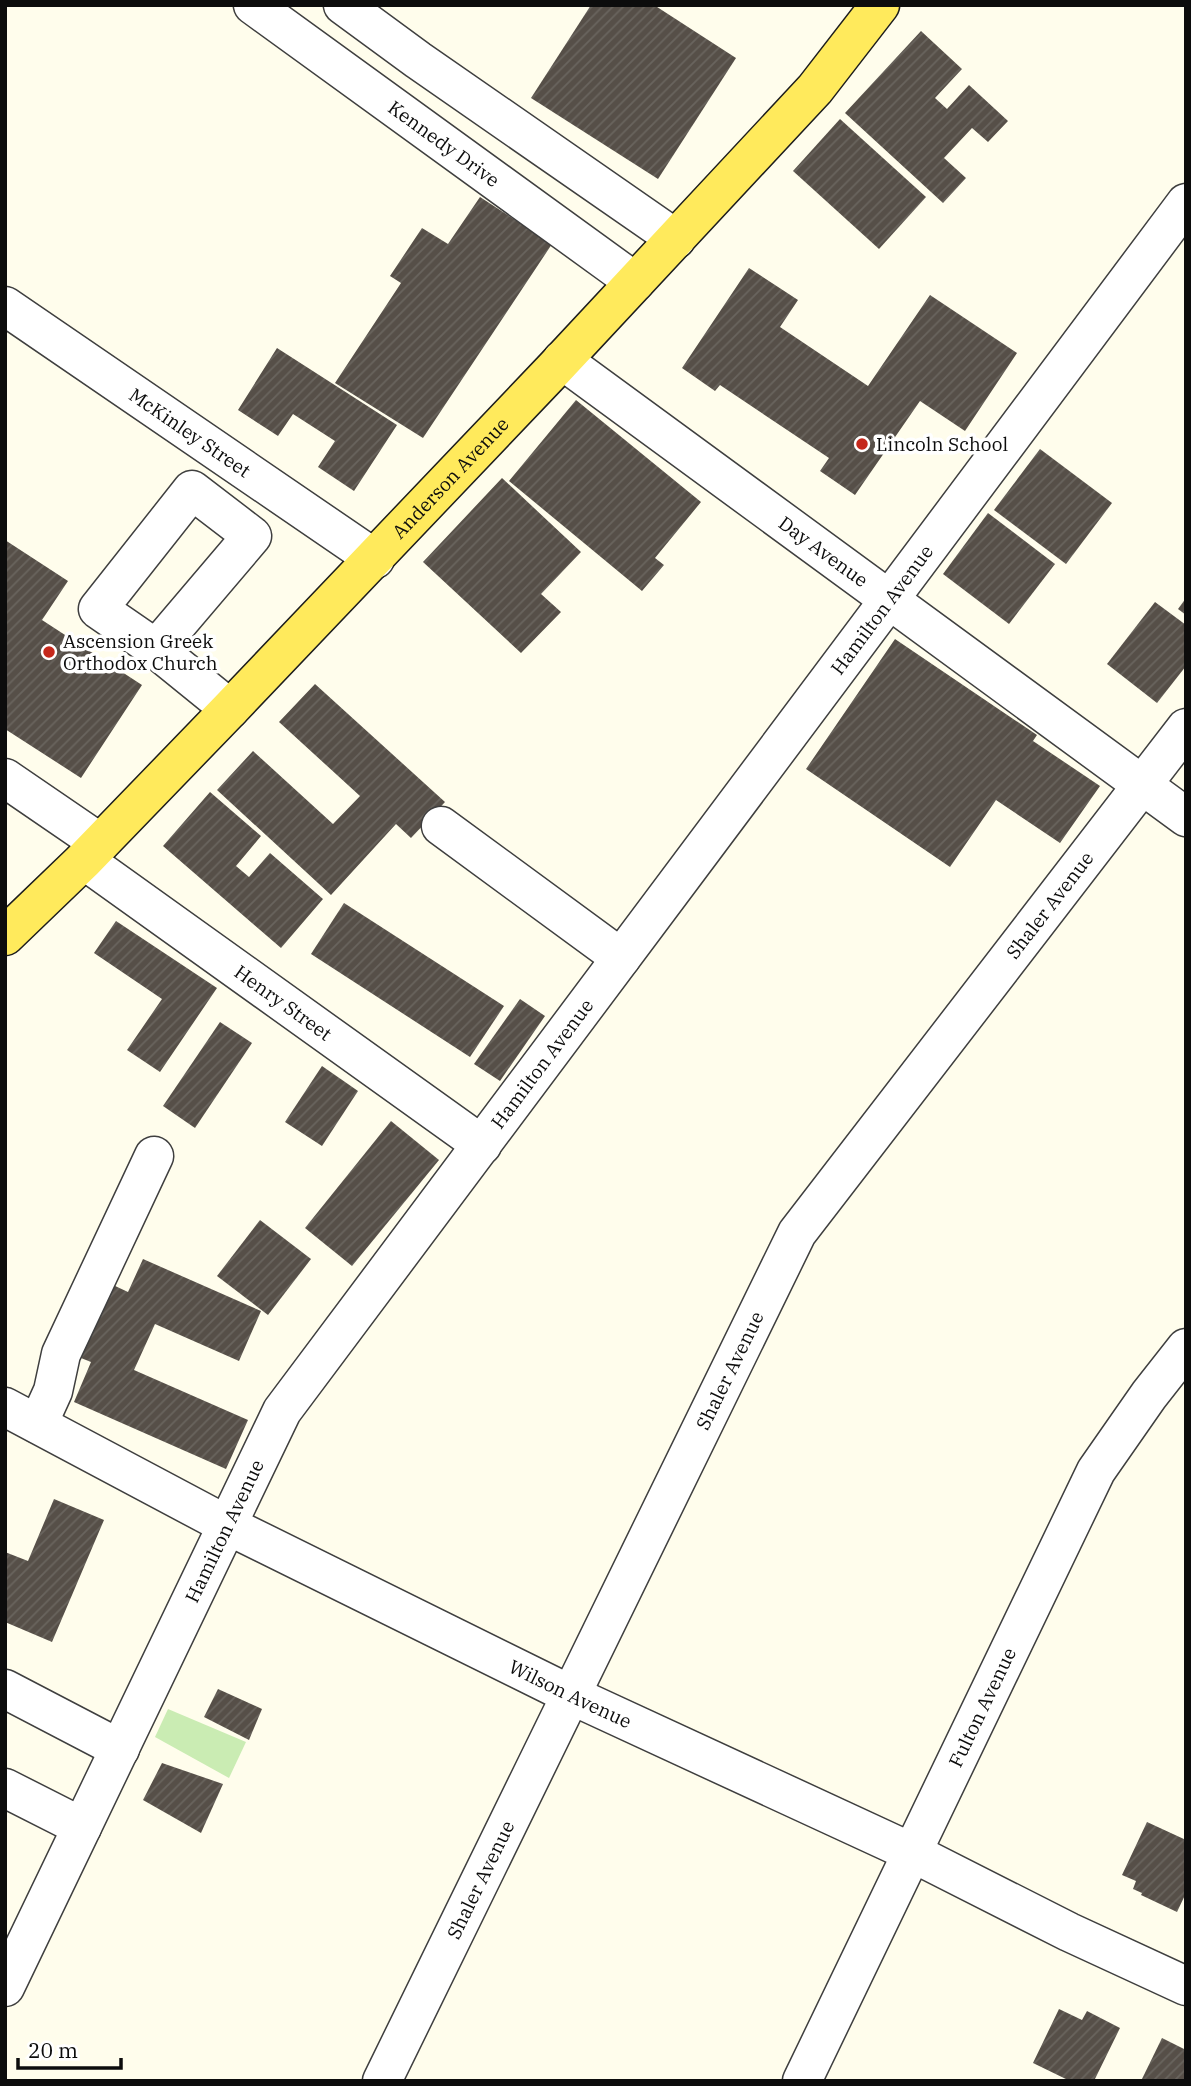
<svg xmlns="http://www.w3.org/2000/svg" width="1191" height="2086" font-family="'IBM Plex Serif',serif">
<defs>
<pattern id="building-hatch" width="6" height="6" patternUnits="userSpaceOnUse" patternTransform="scale(1.75)"><rect width="6" height="6" fill="#564f48"/><path d="M-1 1l2-2M0 6l6-6M5 7l2-2" fill="none" stroke="#69645e"/></pattern>
</defs>
<rect width="100%" height="100%" fill="#fffdec"/>
<path fill="#caecb3" d="M 168,1709 L 246,1742 L 229,1778 L 155,1737 Z"/>
<g fill="url(#building-hatch)">
<path d="M 591,5 L 654,5 L 736,58 L 658,179 L 531,98 Z"/>
<path d="M 921,31 L 962,69 L 935,98 L 947,109 L 969,85 L 1008,121 L 988,142 L 972,128 L 944,158 L 966,178 L 943,203 L 845,113 Z"/>
<path d="M 840,119 L 926,197 L 879,249 L 793,171 Z"/>
<path d="M 480,197 L 552,244 L 423,438 L 335,383 L 401,283 L 390,276 L 422,228 L 448,244 Z"/>
<path d="M 749,268 L 798,300 L 780,327 L 868,386 L 930,295 L 1017,353 L 965,431 L 920,401 L 855,495 L 820,471 L 829,458 L 720,385 L 715,391 L 682,368 Z"/>
<path d="M 277,348 L 397,425 L 354,491 L 318,467 L 335,441 L 293,414 L 278,436 L 238,410 Z"/>
<path d="M 576,400 L 701,502 L 655,558 L 664,565 L 642,591 L 509,481 Z"/>
<path d="M 1040,449 L 1112,503 L 1066,564 L 994,510 Z"/>
<path d="M 502,478 L 581,552 L 541,594 L 561,612 L 521,653 L 423,562 Z"/>
<path d="M 988,513 L 1055,564 L 1009,624 L 943,574 Z"/>
<path d="M 5,540 L 68,581 L 42,620 L 142,685 L 81,778 L 5,729 Z"/>
<path d="M 1186,598 L 1186,615 L 1178,609 Z"/>
<path d="M 1155,602 L 1186,625 L 1186,666 L 1157,703 L 1107,664 Z"/>
<path d="M 895,639 L 1037,735 L 1033,741 L 1100,786 L 1060,843 L 996,800 L 950,867 L 806,769 Z"/>
<path d="M 315,684 L 445,802 L 411,838 L 396,824 L 331,895 L 217,790 L 253,751 L 333,824 L 360,796 L 279,722 Z"/>
<path d="M 210,792 L 261,836 L 236,866 L 249,877 L 270,853 L 323,899 L 281,948 L 163,846 Z"/>
<path d="M 344,903 L 504,1006 L 470,1057 L 311,954 Z"/>
<path d="M 116,921 L 217,988 L 160,1072 L 127,1050 L 162,999 L 94,953 Z"/>
<path d="M 520,999 L 545,1016 L 500,1081 L 474,1064 Z"/>
<path d="M 220,1022 L 252,1043 L 195,1128 L 163,1106 Z"/>
<path d="M 322,1066 L 358,1091 L 322,1146 L 285,1122 Z"/>
<path d="M 391,1121 L 439,1160 L 352,1266 L 305,1228 Z"/>
<path d="M 260,1220 L 311,1259 L 268,1315 L 217,1276 Z"/>
<path d="M 143,1259 L 261,1311 L 239,1361 L 155,1324 L 134,1370 L 248,1420 L 226,1469 L 74,1402 L 91,1362 L 81,1358 L 113,1285 L 128,1292 Z"/>
<path d="M 54,1499 L 104,1520 L 52,1642 L 5,1622 L 5,1552 L 28,1561 Z"/>
<path d="M 218,1689 L 262,1709 L 249,1740 L 204,1717 Z"/>
<path d="M 162,1763 L 223,1784 L 201,1833 L 143,1800 Z"/>
<path d="M 1147,1822 L 1186,1840 L 1186,1893 L 1177,1912 L 1141,1895 L 1142,1893 L 1133,1889 L 1136,1881 L 1122,1875 Z"/>
<path d="M 1059,2009 L 1082,2020 L 1087,2011 L 1120,2028 L 1094,2081 L 1070,2081 L 1033,2063 Z"/>
<path d="M 1162,2038 L 1186,2050 L 1186,2081 L 1141,2081 Z"/>
</g>
<g fill="none" stroke-linecap="round" stroke-linejoin="round">
<g stroke="#3f3f3f" stroke-width="41">
<g id="minor">
<path id="s1" d="M 253,5 L 635,282"/>
<path d="M 343,5 L 418,60 L 676,239"/>
<path id="s2" d="M 5,306 L 375,559"/>
<path id="s3" d="M 562,360 L 1186,817"/>
<path d="M 156,649 L 252,536 L 192,490 L 98,609 L 156,649 L 230,709"/>
<path d="M 5,778 L 100,843"/>
<path d="M 441,826 L 621,958"/>
<path id="s4" d="M 84,860 L 482,1145"/>
<path id="s5" d="M 5,1407 L 227,1525 L 571,1695 L 913,1853 L 1069,1932 L 1186,1986"/>
<path d="M 38,1424 L 53,1391 L 61,1354 L 154,1156"/>
<path d="M 5,1689 L 120,1749"/>
<path d="M 5,1788 L 82,1827"/>
<path id="s6" d="M 5,1987 L 282,1411 L 1186,203"/>
<path id="s7" d="M 382,2081 L 797,1233 L 1186,728"/>
<path id="s8" d="M 802,2081 L 1096,1471 L 1149,1395 L 1186,1348"/>
</g>
</g>
<g stroke="#1d1d1d" stroke-width="41">
<g id="major">
<path id="s9" d="M 5,936 L 84,860 L 230,709 L 554,369 L 815,89 L 880,5"/>
</g>
</g>
<use href="#minor" stroke="#fff" stroke-width="38"/>
<use href="#major" stroke="#ffea5c" stroke-width="38"/>
</g>
<g fill="#c5281c" stroke="#fff" stroke-width="2.5">
<circle cx="862" cy="444" r="7"/>
<circle cx="49" cy="652" r="7"/>
</g>
<g text-anchor="middle" stroke-width="7" stroke-linejoin="round" paint-order="stroke">
<g font-size="19" fill="#0c0c0c" stroke="#fff">
<text dy="7" stroke="none"><textPath href="#s1" startOffset="236">Kennedy Drive</textPath></text>
<text dy="7" stroke="none"><textPath href="#s2" startOffset="224">McKinley Street</textPath></text>
<text dy="7" stroke="none"><textPath href="#s9" startOffset="639">Anderson Avenue</textPath></text>
<text dy="7" stroke="none"><textPath href="#s3" startOffset="324">Day Avenue</textPath></text>
<text dy="7" stroke="none"><textPath href="#s6" startOffset="1640">Hamilton Avenue</textPath></text>
<text dy="7" stroke="none"><textPath href="#s7" startOffset="1358">Shaler Avenue</textPath></text>
<text dy="7" stroke="none"><textPath href="#s4" startOffset="245">Henry Street</textPath></text>
<text dy="7" stroke="none"><textPath href="#s6" startOffset="1073">Hamilton Avenue</textPath></text>
<text dy="7" stroke="none"><textPath href="#s7" startOffset="791">Shaler Avenue</textPath></text>
<text dy="7" stroke="none"><textPath href="#s6" startOffset="506">Hamilton Avenue</textPath></text>
<text dy="7" stroke="none"><textPath href="#s5" startOffset="634">Wilson Avenue</textPath></text>
<text dy="7" stroke="none"><textPath href="#s8" startOffset="415">Fulton Avenue</textPath></text>
<text dy="7" stroke="none"><textPath href="#s7" startOffset="224">Shaler Avenue</textPath></text>
</g>
<g font-size="19" fill="#0c0c0c" stroke="#fff" text-anchor="start">
<text x="876" y="451">Lincoln School</text>
<text x="63" y="648">Ascension Greek<tspan x="63" dy="22">Orthodox Church</tspan></text>
</g>
</g>
<rect width="1191" height="2086" fill="none" stroke="#0c0c0c" stroke-width="14"/>
<path d="M18 2058v10h103v-10" fill="none" stroke="#0c0c0c" stroke-width="3.5"/>
<text x="28" y="2058" font-size="21" fill="#0c0c0c" stroke="#ffffff" stroke-width="5" paint-order="stroke">20 m</text>
</svg>
